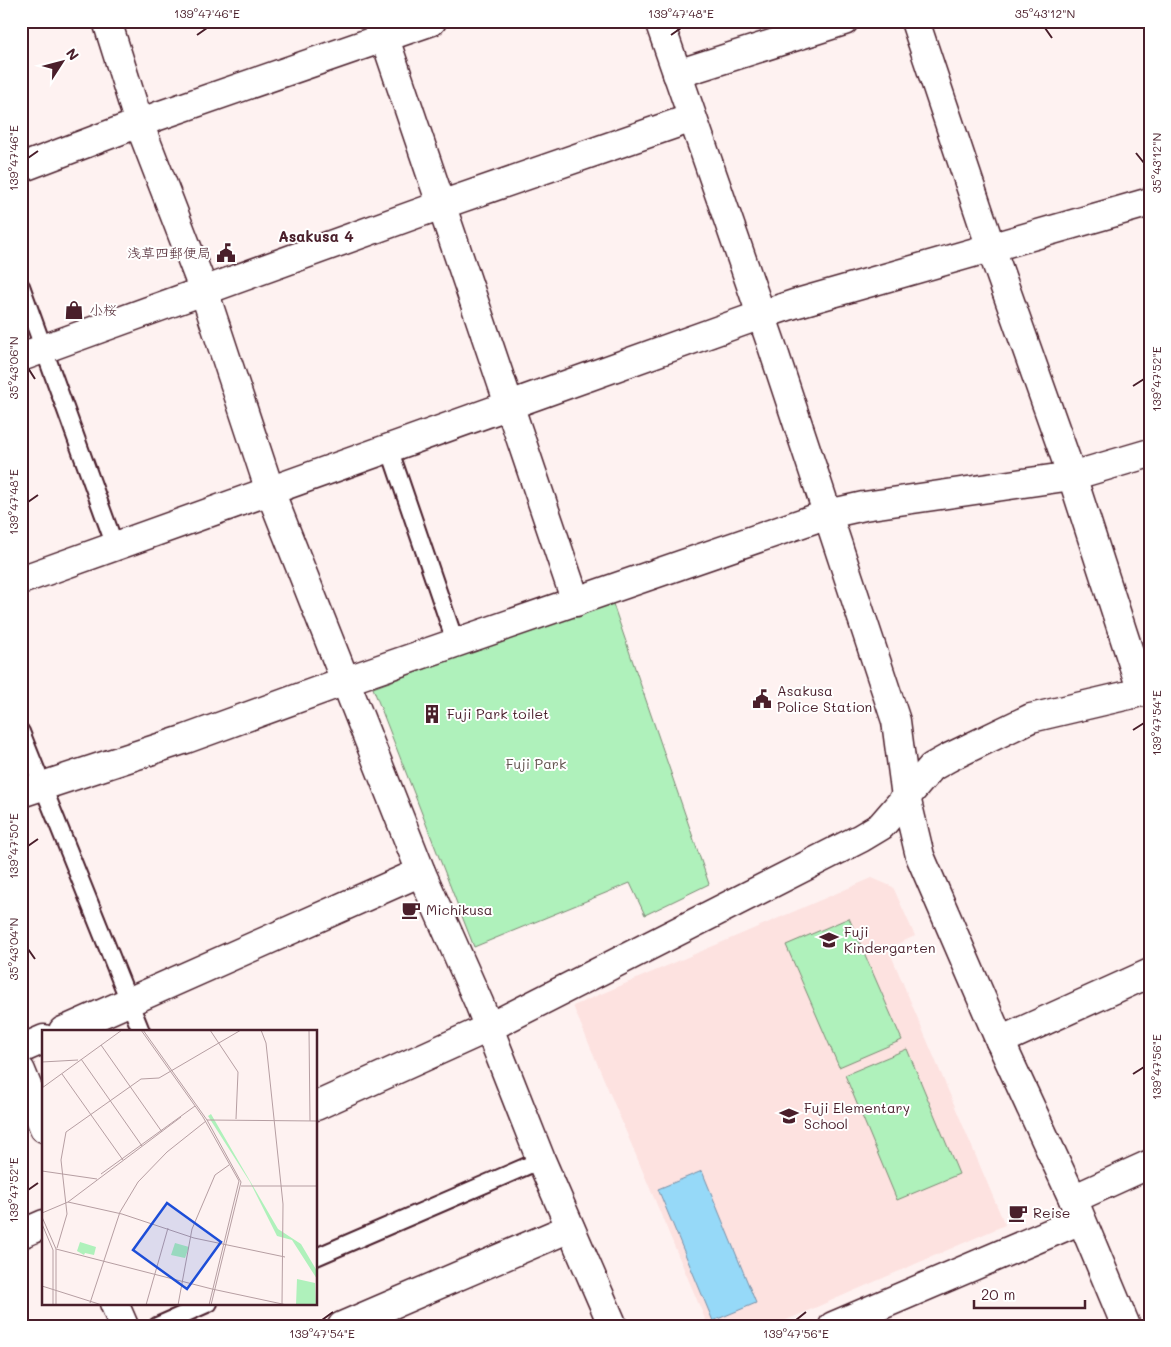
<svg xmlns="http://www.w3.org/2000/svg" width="1171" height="1347" font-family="Mali,'Klee One',sans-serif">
<rect width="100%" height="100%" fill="#fef2f1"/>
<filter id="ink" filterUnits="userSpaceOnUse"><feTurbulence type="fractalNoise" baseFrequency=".02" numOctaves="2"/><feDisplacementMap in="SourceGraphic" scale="10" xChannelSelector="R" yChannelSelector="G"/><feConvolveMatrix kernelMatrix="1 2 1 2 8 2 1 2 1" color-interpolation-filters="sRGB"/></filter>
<g filter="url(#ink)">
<path fill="#fde2e0" d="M 872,878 L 893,887 L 915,936 L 888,948 L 1005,1225 L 773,1326 L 708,1326 L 573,1006 Z"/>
<g fill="#aff1bb" stroke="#7c8873">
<path d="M 612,601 L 709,884 L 645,915 L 630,883 L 474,947 L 373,688 Z"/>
<path d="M 849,918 L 902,1040 L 839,1067 L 786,945 Z"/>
<path d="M 907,1049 L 959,1174 L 897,1200 L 845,1075 Z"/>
</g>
<path fill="#96d9f8" stroke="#788fa6" d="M 702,1171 L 756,1303 L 713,1321 L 658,1189 Z"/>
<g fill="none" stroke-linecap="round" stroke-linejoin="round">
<g stroke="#4a1f2b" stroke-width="20">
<g id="service">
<path d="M 21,286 L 115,546"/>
<path d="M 389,448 L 456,644"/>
<path d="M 21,732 L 141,1031"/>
<path d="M 316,1257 L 541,1160"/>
<path d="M 157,1326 L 209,1303"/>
</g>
</g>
<g stroke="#4a1f2b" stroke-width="31">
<g id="minor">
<path d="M 107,21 L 139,123 L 204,291 L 270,491 L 421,872 L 479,1003 L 541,1160 L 613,1326"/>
<path d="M 379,21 L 576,602"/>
<path d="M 915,21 L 991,248 L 1072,476 L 1142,692"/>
<path d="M 677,74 L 844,21"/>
<path d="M 21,168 L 158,116 L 432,21"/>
<path d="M 761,315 L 794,304 L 1150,202"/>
<path d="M 21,357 L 441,205 L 692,118"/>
<path d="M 21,793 L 186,739 L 345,681 L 828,514 L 864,506 L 1072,476 L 1150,453"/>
<path d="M 63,1031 L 421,872"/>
<path d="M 1000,1041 L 1150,973"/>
<path d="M 21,1049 L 44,1039"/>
<path d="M 1073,1199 L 1150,1164"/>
<path d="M 342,1326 L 570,1228"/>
<path d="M 833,1326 L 1081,1220"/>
</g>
</g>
<g stroke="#4a1f2b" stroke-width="31">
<g id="tertiary">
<path d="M 659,21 L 771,343 L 896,721 L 906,797 L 920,856 L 1000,1041 L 1073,1199 L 1126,1326"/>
<path d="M 21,580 L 761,315"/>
<path d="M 21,1071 L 44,1128"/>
<path d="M 316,1106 L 488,1028 L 861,838 L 881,826 L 932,767 L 950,757 L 1031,718 L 1150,690"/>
<path d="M 21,1234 L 44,1224"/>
<path d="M 114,1303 L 124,1326"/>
</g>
</g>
<use href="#service" stroke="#fff" stroke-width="16"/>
<use href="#minor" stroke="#fff" stroke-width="28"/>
<use href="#tertiary" stroke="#fff" stroke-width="28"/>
</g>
</g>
<path fill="none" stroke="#4a1f2b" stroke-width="2" d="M 1045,28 L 1052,38M 197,35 L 207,28M 671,35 L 681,28M 1136,153 L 1144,163M 28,158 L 38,151M 28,368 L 35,379M 1133,386 L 1144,379M 28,502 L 38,495M 1133,730 L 1144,723M 28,846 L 38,839M 28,949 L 35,959M 1133,1074 L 1144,1067M 28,1190 L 38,1183M 322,1320 L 333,1312M 796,1320 L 806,1312"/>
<defs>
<g id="civic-bare" transform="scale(1.5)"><path d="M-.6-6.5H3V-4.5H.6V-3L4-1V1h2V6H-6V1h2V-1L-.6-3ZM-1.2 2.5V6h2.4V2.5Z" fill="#4a1f2b" stroke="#fff" stroke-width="2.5" paint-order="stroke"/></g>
<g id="shop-bare" transform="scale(1.5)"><path d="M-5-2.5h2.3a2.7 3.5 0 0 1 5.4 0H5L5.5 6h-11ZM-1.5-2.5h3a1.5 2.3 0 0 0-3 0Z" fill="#4a1f2b" stroke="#fff" stroke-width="2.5" paint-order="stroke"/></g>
<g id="building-bare" transform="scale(1.5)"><path d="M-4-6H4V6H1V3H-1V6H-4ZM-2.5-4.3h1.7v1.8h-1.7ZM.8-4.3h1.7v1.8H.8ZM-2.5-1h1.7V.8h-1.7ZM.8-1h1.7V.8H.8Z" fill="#4a1f2b" stroke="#fff" stroke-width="2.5" paint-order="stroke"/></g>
<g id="cafe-bare" transform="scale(1.5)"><path d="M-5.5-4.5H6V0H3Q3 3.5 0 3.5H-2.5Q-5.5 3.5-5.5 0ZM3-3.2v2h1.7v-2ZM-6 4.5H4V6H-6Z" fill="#4a1f2b" stroke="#fff" stroke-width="2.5" paint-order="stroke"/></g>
<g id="school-bare" transform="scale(1.5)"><path d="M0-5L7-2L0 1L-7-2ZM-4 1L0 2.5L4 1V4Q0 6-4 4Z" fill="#4a1f2b" stroke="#fff" stroke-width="2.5" paint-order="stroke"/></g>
</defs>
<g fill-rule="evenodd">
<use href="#civic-bare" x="226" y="253"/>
<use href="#shop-bare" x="74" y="310"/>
<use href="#civic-bare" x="762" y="699"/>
<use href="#building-bare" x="432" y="714"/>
<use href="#cafe-bare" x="411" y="910"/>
<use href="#school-bare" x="829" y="940"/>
<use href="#school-bare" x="789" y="1116"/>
<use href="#cafe-bare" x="1018" y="1213"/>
</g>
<g text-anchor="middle" stroke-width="4" stroke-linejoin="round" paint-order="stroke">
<g font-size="14" fill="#4a1f2b" stroke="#fff" text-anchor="start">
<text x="211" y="258" text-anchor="end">浅草四郵便局</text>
<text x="89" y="315">小桜</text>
<text x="777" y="696">Asakusa<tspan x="777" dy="16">Police Station</tspan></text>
<text x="447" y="719">Fuji Park toilet</text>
<text x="426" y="915">Michikusa</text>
<text x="844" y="937">Fuji<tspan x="844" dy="16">Kindergarten</tspan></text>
<text x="804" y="1113">Fuji Elementary<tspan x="804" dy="16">School</tspan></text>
<text x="1033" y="1218">Reise</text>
</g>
<g font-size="14" fill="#63544f" stroke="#fff">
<text x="536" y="769">Fuji Park</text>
</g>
<g font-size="15" font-weight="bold" fill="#4a1f2b" stroke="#fff">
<text x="316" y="242">Asakusa 4</text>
</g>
</g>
<g transform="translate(42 1030)">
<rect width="275" height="275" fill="#fef2f1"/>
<path d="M 169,84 L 236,199 L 259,214 L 275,241 L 275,249 L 250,210 L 235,206 L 208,152 L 166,86 ZM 38,212 L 54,217 L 52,225 L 43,223 L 42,225 L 35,221 ZM 133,213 L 147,217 L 143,228 L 129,225 ZM 255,249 L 273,253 L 274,275 L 254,275 Z" fill="#aff1bb"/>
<path fill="none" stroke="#b69ea2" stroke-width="1" d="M 99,0 L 161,87 L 197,151 L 167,275M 101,0 L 165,90 L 199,152 L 169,275M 168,0 L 196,42 L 194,89M 219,0 L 224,13 L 241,174 L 240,275M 267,0 L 268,91M 59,15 L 120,102M 0,26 L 1,57M 39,29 L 100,116M 0,32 L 36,30M 20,44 L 81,130M 0,58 L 80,0M 165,90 L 275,91M 0,141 L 55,149M 59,144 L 153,76M 199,156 L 275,156M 26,172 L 80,184 L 152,208 L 243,227M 0,183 L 26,172 L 139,87M 0,187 L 14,219 L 14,275M 0,194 L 11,220 L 11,275M 15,218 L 25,184 L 19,130 L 24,102 L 99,49 L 117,48 L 199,0M 14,219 L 170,259 L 245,275M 0,256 L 60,275M 48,273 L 78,182 L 96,152 L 125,122 L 164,91M 104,275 L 126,198M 136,275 L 150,199 L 173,145 L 187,135"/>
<path fill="#1d4ed8" fill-opacity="0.15" stroke="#1d4ed8" stroke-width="2.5" d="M 125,173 L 179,212 L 145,259 L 91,220 Z"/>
<rect width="275" height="275" fill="none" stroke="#4a1f2b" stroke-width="2.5"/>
</g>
<rect width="1171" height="1347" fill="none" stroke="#fff" stroke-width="55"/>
<g transform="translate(62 62) rotate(54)" stroke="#ffffff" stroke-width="4" paint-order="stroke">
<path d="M0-4L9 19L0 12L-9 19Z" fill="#4a1f2b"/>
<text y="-8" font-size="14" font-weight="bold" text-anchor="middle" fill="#4a1f2b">N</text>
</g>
<path d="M974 1300v8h111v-8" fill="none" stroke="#4a1f2b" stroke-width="2.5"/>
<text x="981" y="1300" font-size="15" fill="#4a1f2b" stroke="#ffffff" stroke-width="4" paint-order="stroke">20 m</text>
<rect x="28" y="28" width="1116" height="1292" fill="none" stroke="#4a1f2b" stroke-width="2"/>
<g font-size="12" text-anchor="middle" fill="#4a1f2b">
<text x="207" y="18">139°47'46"E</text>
<text x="681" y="18">139°47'48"E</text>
<text x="1045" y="18">35°43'12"N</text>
<text transform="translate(14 158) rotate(-90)" y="4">139°47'46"E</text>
<text transform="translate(1157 163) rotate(-90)" y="4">35°43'12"N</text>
<text transform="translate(14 368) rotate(-90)" y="4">35°43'06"N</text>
<text transform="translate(1157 379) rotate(-90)" y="4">139°47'52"E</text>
<text transform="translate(14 502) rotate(-90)" y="4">139°47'48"E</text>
<text transform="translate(1157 723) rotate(-90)" y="4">139°47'54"E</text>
<text transform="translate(14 846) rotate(-90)" y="4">139°47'50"E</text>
<text transform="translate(14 949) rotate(-90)" y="4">35°43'04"N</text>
<text transform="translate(1157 1067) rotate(-90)" y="4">139°47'56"E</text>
<text transform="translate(14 1190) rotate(-90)" y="4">139°47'52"E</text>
<text x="322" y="1338">139°47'54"E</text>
<text x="796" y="1338">139°47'56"E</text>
</g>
</svg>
